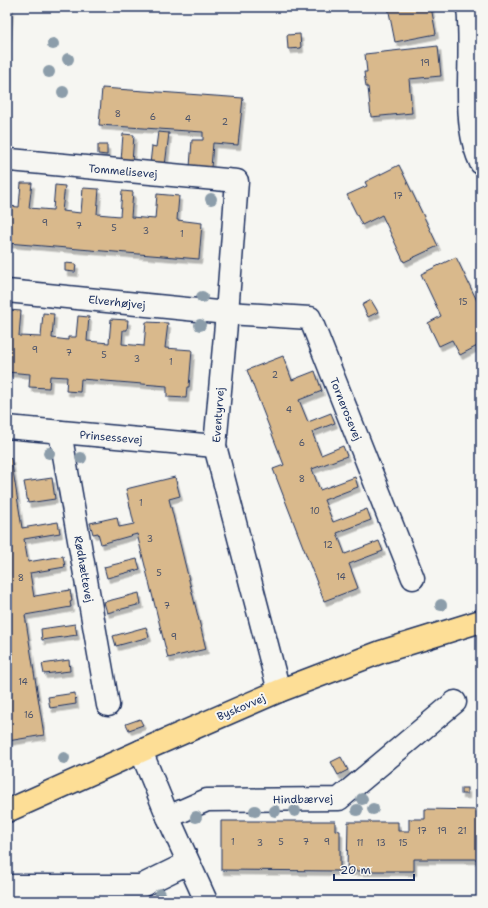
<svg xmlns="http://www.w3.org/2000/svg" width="488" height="908" font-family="'Shantell Sans',sans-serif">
<defs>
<filter id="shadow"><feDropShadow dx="2.5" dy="4.5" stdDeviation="0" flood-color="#0004"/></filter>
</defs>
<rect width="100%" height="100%" fill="#f6f6f2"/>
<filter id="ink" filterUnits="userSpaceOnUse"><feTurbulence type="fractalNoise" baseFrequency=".025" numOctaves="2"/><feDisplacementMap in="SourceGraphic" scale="8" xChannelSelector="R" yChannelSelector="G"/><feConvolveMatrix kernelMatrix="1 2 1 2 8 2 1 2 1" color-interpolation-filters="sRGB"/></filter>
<g filter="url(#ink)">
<g fill="#d9b98c" stroke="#1b2f5e" filter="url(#shadow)">
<path d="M 7,7 L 11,7 L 8,45 L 7,44 Z"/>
<path d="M 388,7 L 431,7 L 436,34 L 395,42 Z"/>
<path d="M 300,34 L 301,48 L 288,49 L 287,35 Z"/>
<path d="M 438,46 L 441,76 L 409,79 L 412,113 L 371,117 L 368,87 L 366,87 L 364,72 L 367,72 L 365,54 Z"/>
<path d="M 102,88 L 243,98 L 238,145 L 213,143 L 211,168 L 190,167 L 192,140 L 203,140 L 203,132 L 99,125 Z"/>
<path d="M 158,132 L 169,133 L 165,166 L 150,164 L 152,146 L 156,147 Z"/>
<path d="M 123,134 L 134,135 L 132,162 L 121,161 Z"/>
<path d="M 98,145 L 107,145 L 107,155 L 98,154 Z"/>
<path d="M 399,165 L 438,246 L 404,262 L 382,215 L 362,225 L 347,195 L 367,186 L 365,182 Z"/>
<path d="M 21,183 L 32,183 L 29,208 L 53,210 L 55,185 L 65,186 L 62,211 L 81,213 L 83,188 L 99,189 L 97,214 L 120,216 L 122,191 L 133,192 L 131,217 L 155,219 L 157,194 L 179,196 L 177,220 L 202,223 L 199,259 L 7,243 L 7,206 L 19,207 Z"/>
<path d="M 456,257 L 481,309 L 481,344 L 460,355 L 452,340 L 439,346 L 428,323 L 441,316 L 421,274 Z"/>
<path d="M 65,263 L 76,264 L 75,272 L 65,271 Z"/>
<path d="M 371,300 L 378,312 L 368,317 L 362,305 Z"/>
<path d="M 9,310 L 21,311 L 19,336 L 41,337 L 43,313 L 54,314 L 52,338 L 68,340 L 68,337 L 76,337 L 78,316 L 89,317 L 87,341 L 109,343 L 111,319 L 128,320 L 127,330 L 123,330 L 122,344 L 144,346 L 146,322 L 168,323 L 165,348 L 192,350 L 189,387 L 187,387 L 186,398 L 167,397 L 167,386 L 81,379 L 80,392 L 66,391 L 67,377 L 50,376 L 49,388 L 29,387 L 30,374 L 7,372 L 7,334 Z"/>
<path d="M 283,356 L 292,380 L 315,371 L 322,391 L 299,400 L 308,422 L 331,413 L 335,423 L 312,432 L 321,455 L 343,446 L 347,456 L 312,469 L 320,490 L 355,477 L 358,487 L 324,500 L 333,522 L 367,509 L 371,520 L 337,533 L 345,554 L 379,541 L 383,551 L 349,564 L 358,588 L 324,601 L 273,469 L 284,465 L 247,370 Z"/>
<path d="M 11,458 L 22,528 L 58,522 L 60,533 L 24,539 L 28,562 L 63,556 L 65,567 L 30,573 L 34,597 L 35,596 L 70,590 L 72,601 L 70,602 L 71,607 L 25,615 L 44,735 L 8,741 L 7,736 L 7,459 Z"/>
<path d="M 175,477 L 180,496 L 169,499 L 206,649 L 168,658 L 137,534 L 101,544 L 98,533 L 93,534 L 90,523 L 117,517 L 119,527 L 134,524 L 126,489 Z"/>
<path d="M 52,478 L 55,499 L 28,503 L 24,482 Z"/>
<path d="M 137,559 L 140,569 L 107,578 L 104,567 Z"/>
<path d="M 139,593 L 141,604 L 107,613 L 104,602 Z"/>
<path d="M 75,624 L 77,635 L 42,640 L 41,629 Z"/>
<path d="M 146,627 L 149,637 L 116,646 L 113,636 Z"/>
<path d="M 69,660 L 70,671 L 44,674 L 42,664 Z"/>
<path d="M 75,693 L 76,704 L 50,708 L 48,697 Z"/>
<path d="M 140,719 L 143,725 L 129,730 L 126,724 Z"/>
<path d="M 341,757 L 348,770 L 338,775 L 331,762 Z"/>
<rect x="461" y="788" width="6" height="6"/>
<path d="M 425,809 L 481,810 L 481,859 L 414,859 L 414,871 L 347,871 L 348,822 L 398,822 L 398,831 L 409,831 L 409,819 L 425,819 Z"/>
<path d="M 221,821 L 335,821 L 335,830 L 340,831 L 340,871 L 221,870 Z"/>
</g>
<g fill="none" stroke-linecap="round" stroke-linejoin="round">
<g stroke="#1b2f5e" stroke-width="25">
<g id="minor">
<path d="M 468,7 C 471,34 469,63 469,90 C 469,115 470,140 481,163"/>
<path d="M 10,160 L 237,181 L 227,313 L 215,446 L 279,691"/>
<path d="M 7,291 L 227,313 L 310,318 L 413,578"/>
<path d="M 7,427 L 215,446"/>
<path d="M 60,432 L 108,705"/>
<path d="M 141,751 L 168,817 L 206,901"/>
<path d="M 168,817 L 207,800 L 339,799 L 455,702"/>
<path d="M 7,887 L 9,886 L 141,886 L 188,863"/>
</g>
</g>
<g stroke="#1b2f5e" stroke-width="25">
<path id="major" d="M 7,811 L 141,751 L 279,691 L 381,652 L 481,621"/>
</g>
<use href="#minor" stroke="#f6f6f2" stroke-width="22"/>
<use href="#major" stroke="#fdde96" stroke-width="22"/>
</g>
<g fill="#8c9daa">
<circle cx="53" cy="44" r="6"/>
<circle cx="68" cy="59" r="6"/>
<circle cx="49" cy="72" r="6"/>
<circle cx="63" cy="92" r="6"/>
<circle cx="211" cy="199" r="6"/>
<circle cx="202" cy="297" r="6"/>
<circle cx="200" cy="325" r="6"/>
<circle cx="49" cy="453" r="6"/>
<circle cx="81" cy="458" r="6"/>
<circle cx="441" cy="605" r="6"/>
<circle cx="64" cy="758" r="6"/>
<circle cx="362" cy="799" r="6"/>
<circle cx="373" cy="809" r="6"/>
<circle cx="357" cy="810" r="6"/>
<circle cx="255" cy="811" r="6"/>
<circle cx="275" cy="811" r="6"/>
<circle cx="295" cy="811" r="6"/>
<circle cx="196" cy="817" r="6"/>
<circle cx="160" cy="894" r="6"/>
</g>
</g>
<g text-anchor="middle" stroke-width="4" stroke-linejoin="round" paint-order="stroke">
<g font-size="9" fill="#4a526a">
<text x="425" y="66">19</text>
<text x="118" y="117">8</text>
<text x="153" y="120">6</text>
<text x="188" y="122">4</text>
<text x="225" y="125">2</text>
<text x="398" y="199">17</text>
<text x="45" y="226">9</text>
<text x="79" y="229">7</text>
<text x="114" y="231">5</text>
<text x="146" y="234">3</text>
<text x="182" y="237">1</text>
<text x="463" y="305">15</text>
<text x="35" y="353">9</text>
<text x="69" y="356">7</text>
<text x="104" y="358">5</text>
<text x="137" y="362">3</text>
<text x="171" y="365">1</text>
<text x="275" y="378">2</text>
<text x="289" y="413">4</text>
<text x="302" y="446">6</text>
<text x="302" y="482">8</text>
<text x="141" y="506">1</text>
<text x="315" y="514">10</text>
<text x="150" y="542">3</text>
<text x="328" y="548">12</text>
<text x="159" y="576">5</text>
<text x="341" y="580">14</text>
<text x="21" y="581">8</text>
<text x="167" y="609">7</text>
<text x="174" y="640">9</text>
<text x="23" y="685">14</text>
<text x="29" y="718">16</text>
<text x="422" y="834">17</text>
<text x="442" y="834">19</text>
<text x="462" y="834">21</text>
<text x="233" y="845">1</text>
<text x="281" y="845">5</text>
<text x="306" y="845">7</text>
<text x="327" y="845">9</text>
<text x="260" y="846">3</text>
<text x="360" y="846">11</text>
<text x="381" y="846">13</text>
<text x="403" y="846">15</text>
</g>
<g font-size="11" fill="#1b2f5e" stroke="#f6f6f2">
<text transform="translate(123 171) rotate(5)" y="4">Tommelisevej</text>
<text transform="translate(117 302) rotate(6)" y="4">Elverhøjvej</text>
<text transform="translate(346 409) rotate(68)" y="4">Tornerosevej</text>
<text transform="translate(218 415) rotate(-86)" y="4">Eventyrvej</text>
<text transform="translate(111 437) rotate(5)" y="4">Prinsessevej</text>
<text transform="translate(84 569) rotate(80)" y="4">Rødhættevej</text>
<text transform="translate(241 707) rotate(-23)" y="4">Byskovvej</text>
<text transform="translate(303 799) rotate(-1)" y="4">Hindbærvej</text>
</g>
</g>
<rect width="488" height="908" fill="none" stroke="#f6f6f2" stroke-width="24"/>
<rect x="12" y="12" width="464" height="884" fill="none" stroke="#1b2f5e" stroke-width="1.5" filter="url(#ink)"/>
<path d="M334 874v6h80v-6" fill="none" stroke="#1b2f5e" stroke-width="2"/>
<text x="340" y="874" font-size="12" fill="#1b2f5e" stroke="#f6f6f2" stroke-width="3" paint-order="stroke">20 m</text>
</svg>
